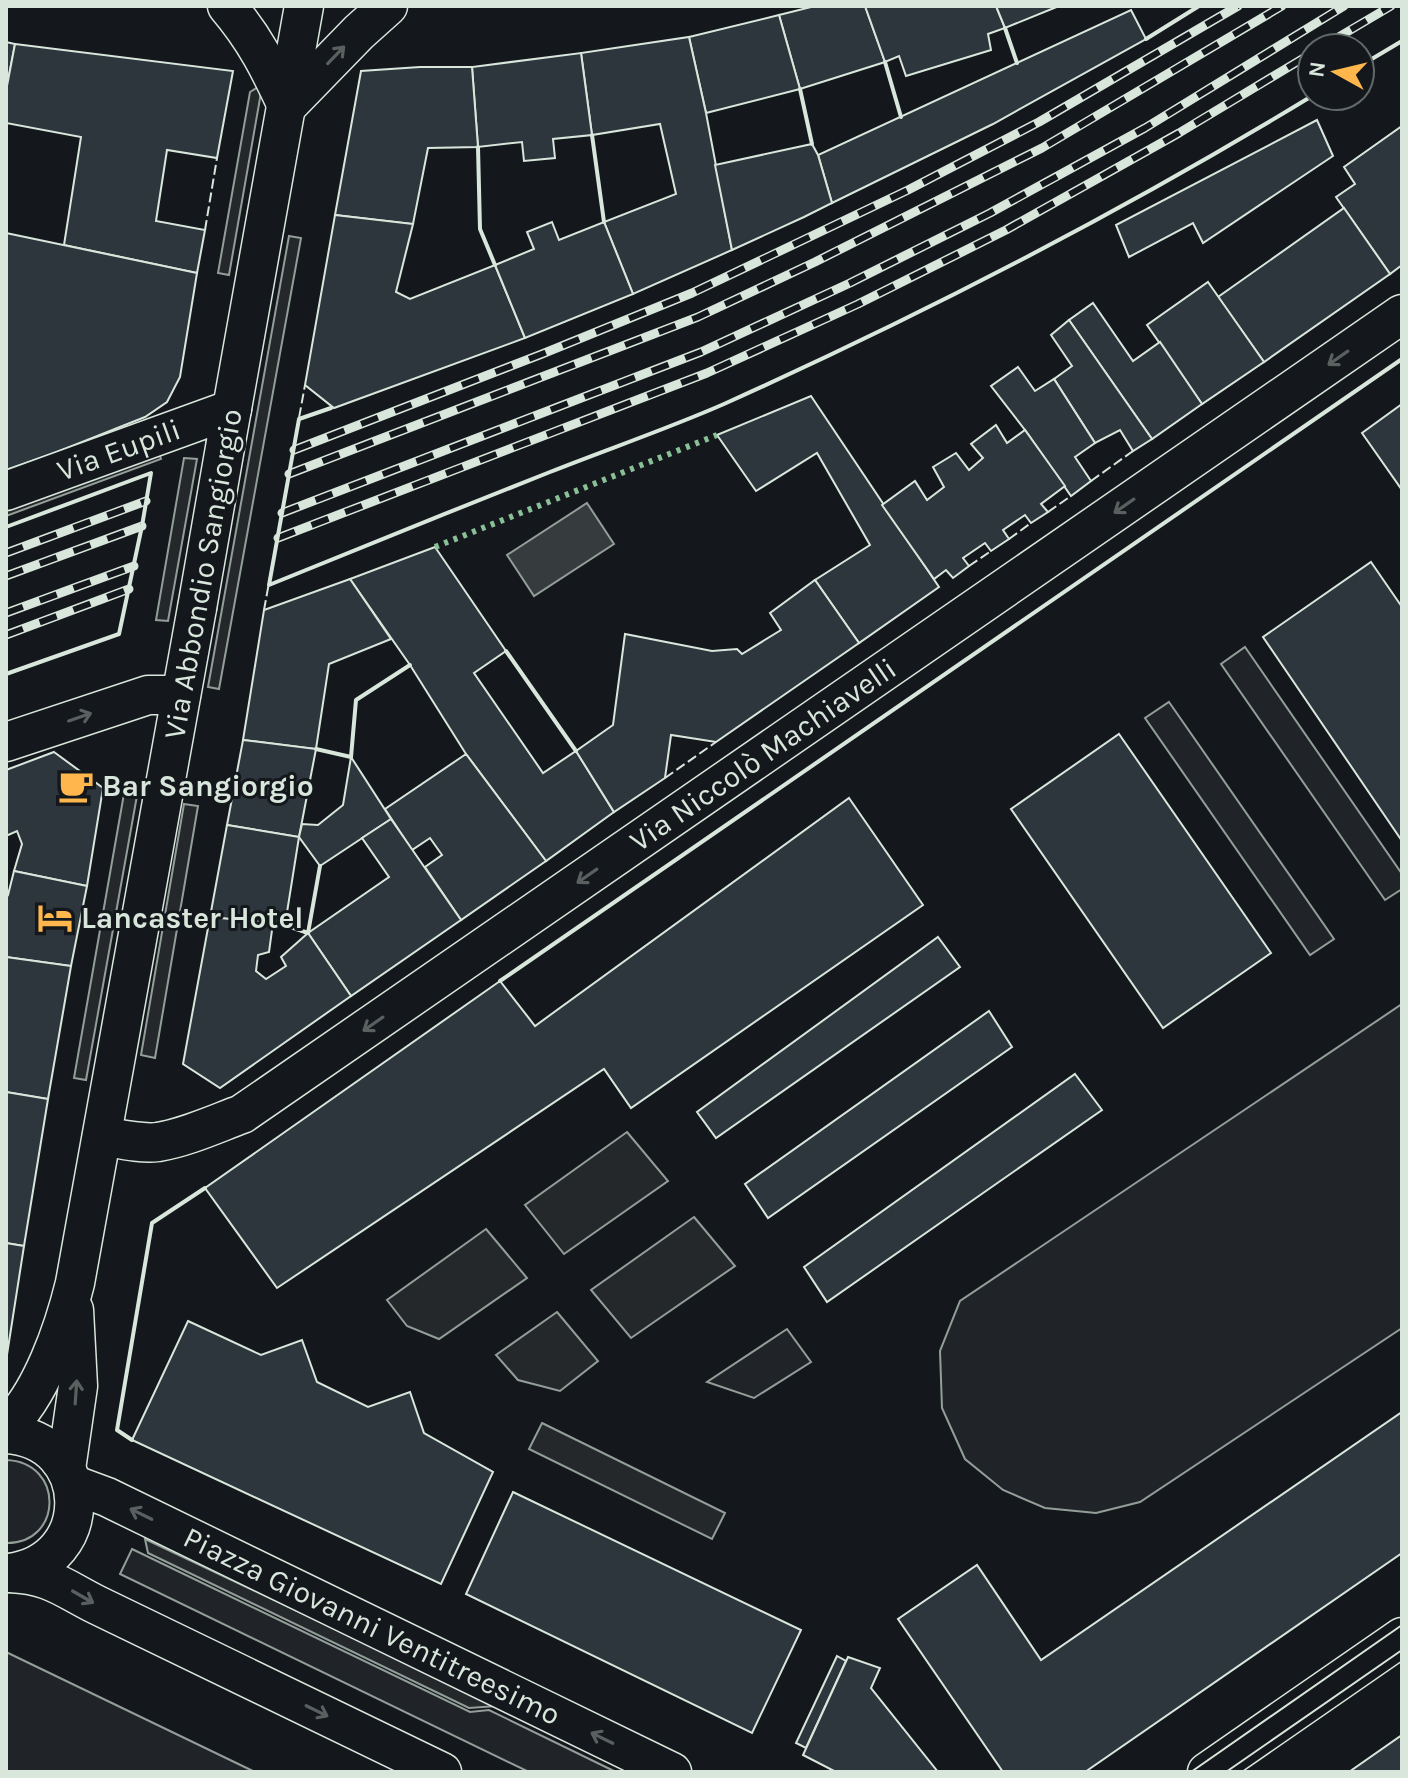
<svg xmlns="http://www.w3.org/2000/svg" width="1408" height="1778" font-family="Karla,sans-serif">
<rect width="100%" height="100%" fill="#14181c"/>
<g fill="#202428" stroke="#939e99" stroke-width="2">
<path d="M 1245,647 L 1402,874 L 1402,889 L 1385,900 L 1221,664 Z"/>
<path d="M 1169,702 L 1334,939 L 1310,955 L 1145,718 Z"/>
<path d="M 1402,1004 L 1402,1328 L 1140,1502 L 1096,1513 L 1045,1508 L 1003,1490 L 965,1459 L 942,1408 L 940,1351 L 960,1301 Z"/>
<path d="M 787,1329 L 811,1362 L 754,1398 L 707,1382 Z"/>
<path d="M 6,1460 C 65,1462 63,1544 6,1543 Z"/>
<path d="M 132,1549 L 470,1712 L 489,1710 L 616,1772 L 529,1772 L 120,1574 Z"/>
<path d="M 6,1652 L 255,1772 L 6,1772 Z"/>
</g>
<g fill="#24282b" stroke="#939e99" stroke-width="2">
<path d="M 258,87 L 262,87 L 229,275 L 218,273 L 250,92 Z"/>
<path d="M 289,236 L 301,238 L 219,689 L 208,687 Z"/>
<path d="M 156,445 L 161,459 L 6,516 L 6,501 Z"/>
<path d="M 184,458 L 197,459 L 168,621 L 156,620 Z"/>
<path d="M 125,788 L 138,790 L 86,1080 L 74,1078 Z"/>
<path d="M 184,804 L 198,806 L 155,1058 L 141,1055 Z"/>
<path d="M 627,1132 L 668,1181 L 564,1254 L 525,1205 Z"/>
<path d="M 694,1217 L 735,1266 L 631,1338 L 591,1290 Z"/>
<path d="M 486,1229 L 527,1278 L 439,1339 L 407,1326 L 387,1300 Z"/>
<path d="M 557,1312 L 598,1361 L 560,1391 L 518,1380 L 496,1355 Z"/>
<path d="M 542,1423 L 725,1513 L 712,1539 L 529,1449 Z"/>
<path d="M 145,1539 L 497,1706 L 469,1708 L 148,1553 Z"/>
</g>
<path fill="#363b3e" stroke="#939e99" stroke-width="2" d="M 587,503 L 614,544 L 534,596 L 507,555 Z"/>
<g fill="#2c363c" stroke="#d8e6dc" stroke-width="2">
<path d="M 815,6 L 865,6 L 885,62 L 800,89 L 779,15 Z"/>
<path d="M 865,6 L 996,6 L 1005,28 L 988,34 L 991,50 L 906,76 L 899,56 L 885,62 Z"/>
<path d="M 996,6 L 1059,6 L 1005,28 Z"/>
<path d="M 1131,10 L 1146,39 L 993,124 L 832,203 L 818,155 Z"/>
<path d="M 779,15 L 800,89 L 706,113 L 689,37 Z"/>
<path d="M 689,37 L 706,113 L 732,250 L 633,294 L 604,222 L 676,194 L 660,124 L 592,135 L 581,53 Z"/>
<path d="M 6,42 L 15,44 L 6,91 Z"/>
<path d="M 15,44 L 233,71 L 217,158 L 167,150 L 156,221 L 205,230 L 197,273 L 64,245 L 81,137 L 6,123 L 6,91 Z"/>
<path d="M 581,53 L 592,135 L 553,139 L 555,158 L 524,161 L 522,142 L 478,147 L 472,67 Z"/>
<path d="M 420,67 L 472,67 L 478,147 L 428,148 L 413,224 L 335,215 L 361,71 Z"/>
<path d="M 1317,120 L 1333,156 L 1203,243 L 1193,223 L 1129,257 L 1116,225 Z"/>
<path d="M 1402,126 L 1402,265 L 1390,274 L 1336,197 L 1355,184 L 1344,167 Z"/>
<path d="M 812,144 L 818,155 L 832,203 L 804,217 L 732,250 L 715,165 Z"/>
<path d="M 1344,208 L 1390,274 L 1264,362 L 1218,297 Z"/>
<path d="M 335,215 L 413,224 L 396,292 L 410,299 L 495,265 L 525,338 L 334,408 L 305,385 Z"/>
<path d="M 552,222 L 559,240 L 604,222 L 633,294 L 525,338 L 495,265 L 534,249 L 527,232 Z"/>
<path d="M 6,233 L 197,273 L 180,377 L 167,402 L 145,417 L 52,454 L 6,470 Z"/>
<path d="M 1208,282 L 1264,362 L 1202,404 L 1147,325 Z"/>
<path d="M 1093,303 L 1133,361 L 1160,342 L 1202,404 L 1152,439 L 1069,320 Z"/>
<path d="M 1069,320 L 1152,439 L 1133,451 L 1120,430 L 1095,443 L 1054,379 L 1072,366 L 1051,335 Z"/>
<path d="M 1018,367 L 1035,391 L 1054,379 L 1095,443 L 1075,457 L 1091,481 L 1071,496 L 1025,430 L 991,386 Z"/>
<path d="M 811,396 L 939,587 L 859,643 L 815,580 L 870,545 L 817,453 L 756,491 L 717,435 Z"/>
<path d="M 1402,404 L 1402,490 L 1362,433 Z"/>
<path d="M 996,425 L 1007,443 L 1025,430 L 1065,486 L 1041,504 L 1048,512 L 1031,523 L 1025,515 L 1003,530 L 1009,539 L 991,551 L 985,543 L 963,558 L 969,566 L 953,578 L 946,570 L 934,579 L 882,505 L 915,481 L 927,500 L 944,487 L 933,467 L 956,453 L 969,470 L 983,458 L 971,444 Z"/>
<path d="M 435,547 L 506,651 L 474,673 L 543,773 L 576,751 L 614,812 L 546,861 L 466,754 L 410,665 L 350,579 Z"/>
<path d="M 1371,562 L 1402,607 L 1402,841 L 1263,637 Z"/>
<path d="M 350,579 L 391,639 L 329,664 L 316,749 L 243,740 L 264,610 Z"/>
<path d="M 815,580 L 859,643 L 716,742 L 671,735 L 665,778 L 614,812 L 576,751 L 613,725 L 625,634 L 712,651 L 737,649 L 742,654 L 781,630 L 770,613 Z"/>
<path d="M 1119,734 L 1271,953 L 1163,1028 L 1011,809 Z"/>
<path d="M 243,740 L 316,749 L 299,837 L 227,825 Z"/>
<path d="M 54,752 L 103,788 L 87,886 L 14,871 L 22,844 L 17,831 L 6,836 L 6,770 Z"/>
<path d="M 466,754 L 546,861 L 461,920 L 425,867 L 442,855 L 430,838 L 412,850 L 385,809 Z"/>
<path d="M 351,757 L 391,819 L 320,866 L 299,837 L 302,824 L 318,825 L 343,805 Z"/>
<path d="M 849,798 L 923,905 L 631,1108 L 604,1069 L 277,1288 L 205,1188 L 500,981 L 535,1026 Z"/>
<path d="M 391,819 L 461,920 L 351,996 L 308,933 L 389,877 L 362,838 Z"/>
<path d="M 227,825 L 299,837 L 285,925 L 210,917 Z"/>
<path d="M 14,871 L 87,886 L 71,966 L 6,957 L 6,894 L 8,895 Z"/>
<path d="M 210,917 L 273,923 L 269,952 L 258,955 L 256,971 L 266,979 L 286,966 L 281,957 L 308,933 L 351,996 L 220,1088 L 183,1064 Z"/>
<path d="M 938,937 L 960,967 L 716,1138 L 697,1112 Z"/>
<path d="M 6,957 L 71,966 L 48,1099 L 6,1092 Z"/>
<path d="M 989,1011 L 1012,1047 L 768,1218 L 745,1184 Z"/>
<path d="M 1075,1074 L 1102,1110 L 827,1302 L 804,1267 Z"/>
<path d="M 6,1092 L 48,1099 L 24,1246 L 6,1243 Z"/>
<path d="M 6,1243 L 24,1246 L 6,1361 Z"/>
<path d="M 188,1321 L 261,1355 L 302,1340 L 317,1382 L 368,1407 L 410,1392 L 424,1433 L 493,1472 L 441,1584 L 132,1440 Z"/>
<path d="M 1402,1412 L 1402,1553 L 1085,1772 L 1003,1772 L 898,1619 L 977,1565 L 1041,1660 Z"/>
<path d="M 513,1492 L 801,1630 L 752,1733 L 466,1594 Z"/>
<path d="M 837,1656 L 846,1661 L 806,1748 L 796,1743 Z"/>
<path d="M 848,1657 L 880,1668 L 871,1688 L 938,1772 L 836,1772 L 803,1755 Z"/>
<path d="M 1402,1735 L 1402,1772 L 1349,1772 Z"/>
</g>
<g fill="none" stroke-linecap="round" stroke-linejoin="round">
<g stroke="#d8e6dc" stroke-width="41">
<g id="street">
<path d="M 227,6 C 255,39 269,67 287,106"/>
<path d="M 287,106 L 359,32 L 388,6"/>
<path d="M 226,442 L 304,6"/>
<path id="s1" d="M 6,491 L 232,409"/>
<path d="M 6,742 L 148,695 L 181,695"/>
<path id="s2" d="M 102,1136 C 120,1139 140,1144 158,1142 C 187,1137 215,1124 242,1114 L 1402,314"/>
<path d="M 6,1427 C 41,1396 64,1328 75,1283 L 197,608"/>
<path d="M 6,1434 C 95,1439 98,1562 9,1573"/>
<path d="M 66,1469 L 78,1386 L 74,1310"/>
<path id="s3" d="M 72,1484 L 107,1497 L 672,1772"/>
<path d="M 10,1573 C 51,1575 63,1588 97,1605 L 442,1772"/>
<path d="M 1207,1772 L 1402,1637"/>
</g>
</g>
<use href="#street" stroke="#14181c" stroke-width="38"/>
<g stroke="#d8e6dc" stroke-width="2">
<path d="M 1191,1772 L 1402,1625"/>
<path d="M 1226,1772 L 1402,1650"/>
</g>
<g stroke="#d8e6dc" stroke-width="9">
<g id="rail">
<path d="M 1320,48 L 1391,6"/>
<path d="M 294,450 L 542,354 L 692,293 L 908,190 L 1039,122 L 1238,6"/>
<path d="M 289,474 L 698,317 L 815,262 L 1042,148 L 1282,6"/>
<path d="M 282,513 L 701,352 L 850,283 L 990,213 L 1145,128 L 1344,6"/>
<path d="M 278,538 L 707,373 L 858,304 L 1006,230 L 1179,133 L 1312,53"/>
<path d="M 6,553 L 146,501"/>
<path d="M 6,576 L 142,526"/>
<path d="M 6,613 L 134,566"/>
<path d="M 6,635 L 129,589"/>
</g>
</g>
<use href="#rail" stroke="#14181c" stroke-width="6" stroke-dasharray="18" stroke-linecap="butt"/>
<g stroke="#d8e6dc" stroke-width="41" stroke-linecap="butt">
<path id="street-bridge" d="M 197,608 L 226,442"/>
</g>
<use href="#street-bridge" stroke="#14181c" stroke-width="38"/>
<path stroke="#8ac095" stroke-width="6" stroke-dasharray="4 6" stroke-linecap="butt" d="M 435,547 L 717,435"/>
<g stroke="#d8e6dc" stroke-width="2" stroke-dasharray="10 4" stroke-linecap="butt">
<path d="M 205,230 L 217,158"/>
<path d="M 1091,481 L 1133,451"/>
<path d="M 1048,512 L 1071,496"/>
<path d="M 1009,539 L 1031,523"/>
<path d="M 969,566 L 991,551"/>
<path d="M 264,610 L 305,385"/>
<path d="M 665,778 L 716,742"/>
</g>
<g stroke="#d8e6dc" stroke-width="4">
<path d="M 1005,28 L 1017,63"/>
<path d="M 1146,39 L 1199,6"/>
<path d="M 885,62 L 901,117"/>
<path d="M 1360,66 L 1402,41"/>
<path d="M 800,89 L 812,144"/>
<path d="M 592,135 L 604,222"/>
<path d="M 478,147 L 480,229 L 495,265"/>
<path d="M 331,408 L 299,419 L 269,585 C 363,547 456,509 550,472 C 608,449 667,429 724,404 C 926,313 1123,211 1312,96"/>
<path d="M 6,527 L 151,473 L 142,526 L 119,634 L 6,674"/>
<path d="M 506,651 L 576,751"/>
<path d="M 316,749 L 351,757 L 356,700 L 410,665"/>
<path d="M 285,925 L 308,933 L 320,866"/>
<path d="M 500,981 L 1402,359"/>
<path d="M 132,1440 L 117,1430 L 152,1223 L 205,1188"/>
</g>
</g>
<defs><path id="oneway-shaft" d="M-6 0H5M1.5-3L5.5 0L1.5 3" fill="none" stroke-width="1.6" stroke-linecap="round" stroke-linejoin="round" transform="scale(2)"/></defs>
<g stroke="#59605f">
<use href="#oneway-shaft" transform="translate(336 55) rotate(-46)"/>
<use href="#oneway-shaft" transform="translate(1338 358) rotate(145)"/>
<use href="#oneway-shaft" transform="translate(1124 506) rotate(145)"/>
<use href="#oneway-shaft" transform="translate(80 717) rotate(-19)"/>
<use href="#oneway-shaft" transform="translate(587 876) rotate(145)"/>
<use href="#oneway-shaft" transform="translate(373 1024) rotate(145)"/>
<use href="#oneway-shaft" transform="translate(76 1392) rotate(-86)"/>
<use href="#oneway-shaft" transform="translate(141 1514) rotate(-154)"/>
<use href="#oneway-shaft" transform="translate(83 1597) rotate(30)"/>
<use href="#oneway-shaft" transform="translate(317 1711) rotate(26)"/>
<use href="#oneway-shaft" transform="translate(602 1738) rotate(-154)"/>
</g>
<defs>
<g id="cafe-bare" transform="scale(2.76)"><path d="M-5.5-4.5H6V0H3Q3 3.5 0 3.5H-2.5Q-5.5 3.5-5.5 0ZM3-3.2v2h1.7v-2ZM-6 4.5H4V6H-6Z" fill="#ffb74d" stroke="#14181c" stroke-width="2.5" paint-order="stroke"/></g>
<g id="hotel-bare" transform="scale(2.76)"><path d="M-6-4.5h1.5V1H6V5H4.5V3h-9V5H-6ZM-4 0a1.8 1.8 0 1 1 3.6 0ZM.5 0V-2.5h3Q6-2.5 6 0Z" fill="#ffb74d" stroke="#14181c" stroke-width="2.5" paint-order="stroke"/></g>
</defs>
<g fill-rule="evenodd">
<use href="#cafe-bare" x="76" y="786"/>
<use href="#hotel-bare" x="55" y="918"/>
</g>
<g text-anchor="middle" stroke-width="6" stroke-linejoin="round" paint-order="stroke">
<g font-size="30" fill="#d8e6dc" stroke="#14181c">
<text dy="10" stroke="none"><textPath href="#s1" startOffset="120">Via Eupili</textPath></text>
<text transform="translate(203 574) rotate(-80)" y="10">Via Abbondio Sangiorgio</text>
<text dy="10" stroke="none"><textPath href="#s2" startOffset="778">Via Niccolò Machiavelli</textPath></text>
<text dy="10" stroke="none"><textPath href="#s3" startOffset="332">Piazza Giovanni Ventitreesimo</textPath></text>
</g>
<g font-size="30" font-weight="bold" fill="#d8e6dc" stroke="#14181c" text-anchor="start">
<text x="102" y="796">Bar Sangiorgio</text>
<text x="81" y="928">Lancaster Hotel</text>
</g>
</g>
<rect width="1408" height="1778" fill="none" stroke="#d8e6dc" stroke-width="16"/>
<g transform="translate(1336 72) rotate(278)"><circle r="38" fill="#14181c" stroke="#626a69" stroke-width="2"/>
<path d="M0-6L14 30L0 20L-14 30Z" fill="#ffb74d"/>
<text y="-12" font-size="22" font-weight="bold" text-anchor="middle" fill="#d8e6dc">N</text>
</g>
</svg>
